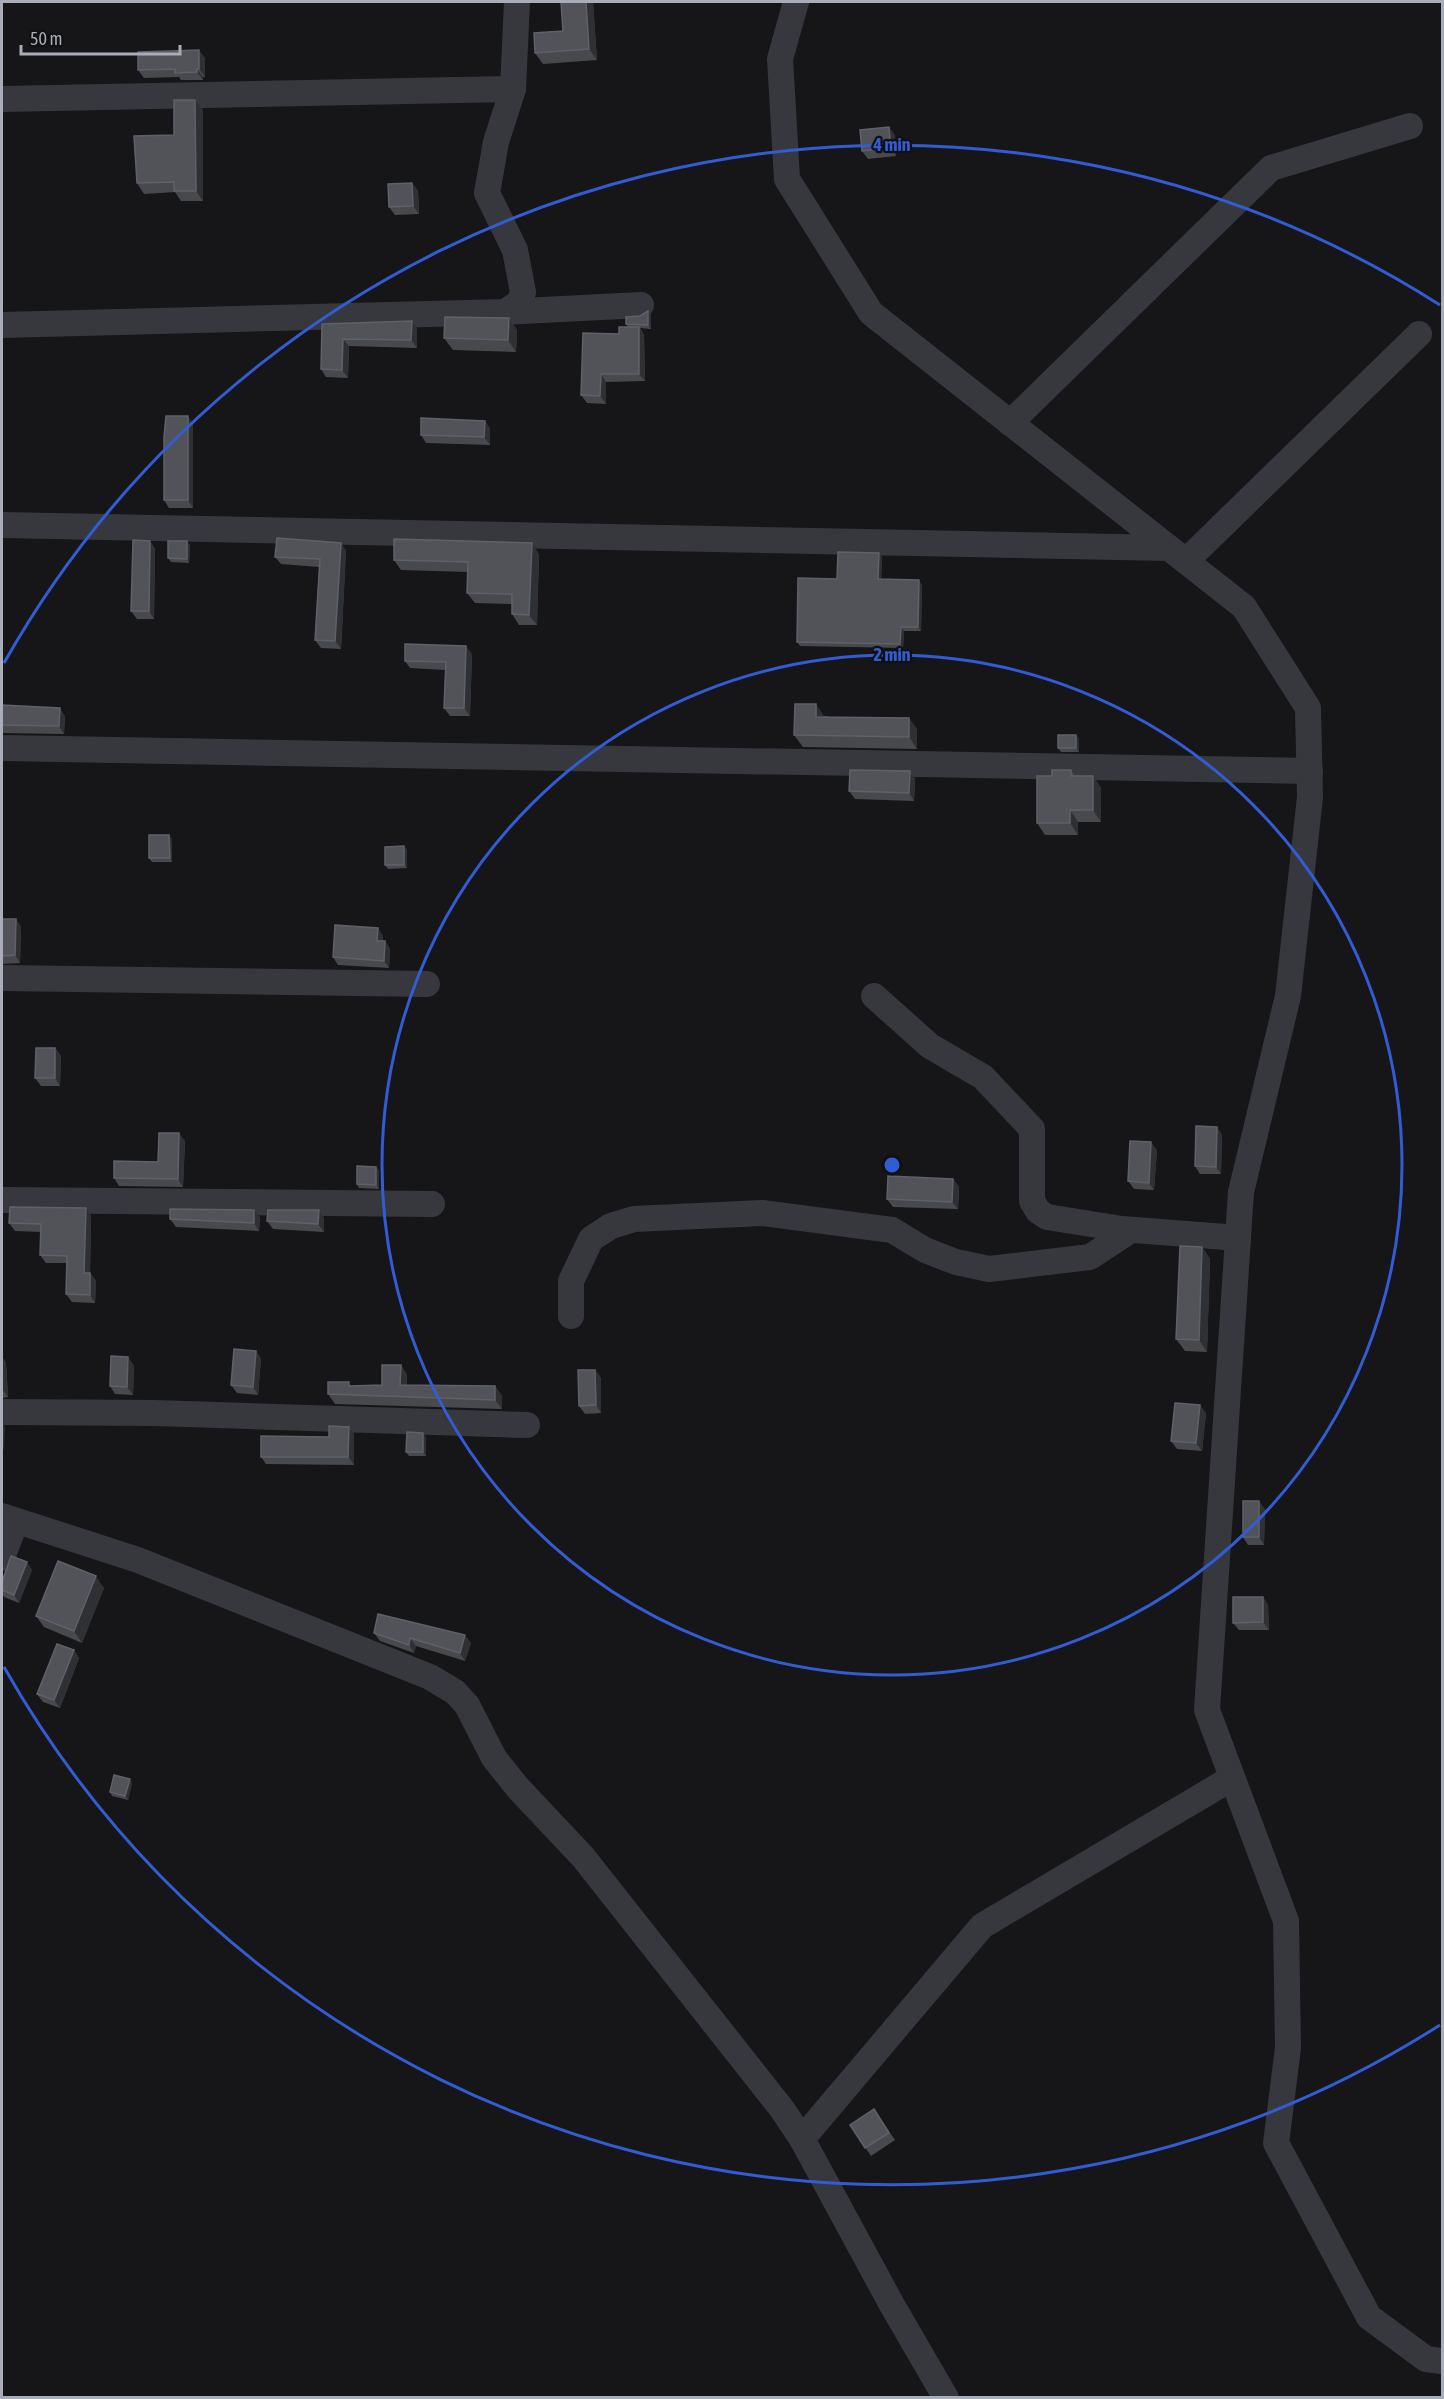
<svg xmlns="http://www.w3.org/2000/svg" width="1444" height="2399" font-family="'Asap Condensed',sans-serif">
<rect width="100%" height="100%" fill="#161618"/>
<g fill="none" stroke-linecap="round" stroke-linejoin="round">
<g stroke="#37383d" stroke-width="26">
<path d="M 796,2 L 780,59 L 787,179 L 871,313 L 1244,607 L 1308,708 L 1310,797 L 1288,996 L 1241,1192 L 1207,1710 L 1286,1921 L 1288,2048 L 1276,2143 L 1369,2317 L 1426,2359 L 1442,2361"/>
<path d="M 2,99 L 513,89 L 517,2"/>
<path d="M 505,312 L 641,305"/>
<path d="M 2,325 L 505,312 L 519,303 L 523,292 L 515,250 L 487,193 L 496,142 L 513,89"/>
<path d="M 1010,423 L 1271,168 L 1410,126"/>
<path d="M 2,525 L 1169,548"/>
<path d="M 1186,561 L 1419,334"/>
<path d="M 2,748 L 1310,771"/>
<path d="M 2,978 L 427,984"/>
<path d="M 874,996 L 930,1046 L 983,1077 L 1032,1129 L 1032,1201 L 1038,1211 L 1047,1217 L 1122,1229 L 1238,1238"/>
<path d="M 2,1200 L 432,1204"/>
<path d="M 571,1316 L 571,1281 L 591,1239 L 611,1226 L 634,1219 L 762,1213 L 892,1230 L 925,1250 L 956,1262 L 989,1269 L 1090,1257 L 1131,1230"/>
<path d="M 2,1412 L 154,1413 L 527,1425"/>
<path d="M 2,1516 L 138,1560 L 430,1677 L 455,1692 L 467,1705 L 494,1758 L 518,1788 L 583,1857 L 782,2109 L 802,2139 L 892,2305 L 946,2398"/>
<path d="M 2,1558 L 16,1521"/>
<path d="M 802,2139 L 982,1926 L 1232,1778"/>
</g>
</g>
<g fill="#47494d">
<path d="M 561,2 L 593,2 L 597,60 L 543,64 L 535,53 L 563,31 Z"/>
<path d="M 205,58 L 205,77 L 203,77 L 203,80 L 181,80 L 179,77 L 144,78 L 138,70 Z"/>
<path d="M 203,110 L 203,201 L 181,201 L 175,192 L 144,194 L 137,183 L 174,135 Z"/>
<path d="M 895,135 L 896,156 L 868,159 L 862,151 Z"/>
<path d="M 412,183 L 418,191 L 419,214 L 395,215 L 389,207 Z"/>
<path d="M 648,311 L 651,315 L 651,329 L 640,328 L 644,335 L 645,381 L 606,382 L 606,404 L 587,403 L 581,395 L 619,334 L 628,327 L 626,324 Z"/>
<path d="M 509,318 L 517,330 L 516,352 L 453,350 L 444,338 Z"/>
<path d="M 412,321 L 417,329 L 417,348 L 349,346 L 348,378 L 326,377 L 321,369 L 322,324 Z"/>
<path d="M 485,421 L 490,429 L 490,445 L 426,443 L 421,435 Z"/>
<path d="M 193,424 L 193,508 L 169,508 L 164,500 Z"/>
<path d="M 150,541 L 155,549 L 154,619 L 137,619 L 131,611 Z"/>
<path d="M 341,543 L 346,551 L 341,649 L 321,648 L 315,640 L 319,567 L 281,564 L 275,557 Z"/>
<path d="M 190,545 L 189,563 L 171,562 L 168,558 Z"/>
<path d="M 879,553 L 882,557 L 881,580 L 922,585 L 921,631 L 904,631 L 903,648 L 800,646 L 797,642 L 837,579 Z"/>
<path d="M 539,554 L 537,625 L 519,625 L 512,614 L 512,604 L 475,603 L 467,593 L 468,572 L 401,570 L 394,560 Z"/>
<path d="M 472,654 L 470,716 L 450,716 L 444,708 L 445,670 L 410,668 L 405,661 Z"/>
<path d="M 2,705 L 65,716 L 64,734 L 2,733 Z"/>
<path d="M 824,716 L 917,729 L 917,749 L 803,747 L 794,735 Z"/>
<path d="M 1076,735 L 1079,739 L 1079,752 L 1061,752 L 1058,748 Z"/>
<path d="M 1071,770 L 1075,776 L 1093,776 L 1101,788 L 1101,822 L 1078,822 L 1078,835 L 1045,835 L 1037,823 L 1052,776 Z"/>
<path d="M 910,771 L 915,779 L 914,801 L 855,799 L 849,791 Z"/>
<path d="M 172,839 L 172,862 L 152,862 L 149,858 Z"/>
<path d="M 404,846 L 407,850 L 407,868 L 388,869 L 385,865 Z"/>
<path d="M 2,919 L 16,919 L 21,927 L 20,963 L 2,964 Z"/>
<path d="M 383,936 L 383,941 L 385,941 L 390,949 L 389,968 L 338,965 L 333,957 Z"/>
<path d="M 55,1048 L 61,1056 L 60,1086 L 41,1086 L 35,1078 Z"/>
<path d="M 1217,1127 L 1222,1135 L 1221,1174 L 1200,1174 L 1195,1166 Z"/>
<path d="M 185,1141 L 183,1187 L 119,1186 L 114,1178 L 158,1162 Z"/>
<path d="M 1157,1150 L 1154,1190 L 1134,1189 L 1128,1181 Z"/>
<path d="M 379,1170 L 379,1189 L 359,1188 L 357,1184 Z"/>
<path d="M 953,1179 L 959,1187 L 958,1209 L 893,1207 L 887,1199 Z"/>
<path d="M 86,1208 L 91,1216 L 90,1273 L 96,1281 L 95,1303 L 72,1302 L 66,1294 L 67,1263 L 46,1263 L 40,1255 L 41,1232 L 15,1231 L 9,1223 Z"/>
<path d="M 319,1210 L 324,1218 L 324,1232 L 273,1229 L 267,1221 Z"/>
<path d="M 260,1217 L 259,1231 L 176,1227 L 170,1219 Z"/>
<path d="M 1202,1247 L 1210,1259 L 1207,1352 L 1185,1351 L 1176,1339 Z"/>
<path d="M 256,1351 L 261,1359 L 258,1395 L 237,1393 L 231,1385 Z"/>
<path d="M 2,1357 L 6,1363 L 8,1397 L 2,1398 Z"/>
<path d="M 134,1365 L 133,1395 L 115,1394 L 110,1386 Z"/>
<path d="M 401,1365 L 407,1375 L 407,1386 L 495,1386 L 502,1396 L 502,1409 L 335,1404 L 328,1394 L 351,1386 L 382,1385 Z"/>
<path d="M 595,1370 L 601,1378 L 601,1413 L 585,1414 L 579,1406 Z"/>
<path d="M 1206,1413 L 1202,1451 L 1177,1449 L 1171,1441 Z"/>
<path d="M 349,1427 L 354,1434 L 354,1465 L 266,1464 L 261,1457 L 329,1437 Z"/>
<path d="M 426,1437 L 426,1456 L 409,1456 L 406,1452 Z"/>
<path d="M 1265,1509 L 1264,1545 L 1248,1545 L 1243,1537 Z"/>
<path d="M 32,1570 L 19,1603 L 4,1597 L 2,1593 L 2,1582 Z"/>
<path d="M 104,1588 L 82,1643 L 44,1627 L 36,1616 Z"/>
<path d="M 1263,1597 L 1268,1605 L 1269,1630 L 1239,1630 L 1233,1623 Z"/>
<path d="M 374,1633 L 471,1643 L 465,1661 L 416,1646 L 414,1653 L 380,1641 Z"/>
<path d="M 74,1650 L 79,1658 L 60,1708 L 43,1702 L 37,1694 Z"/>
<path d="M 132,1783 L 128,1800 L 112,1796 L 110,1792 Z"/>
<path d="M 874,2109 L 895,2140 L 871,2156 L 850,2125 Z"/>
</g>
<g fill="#2f3033">
<path d="M 586,2 L 593,2 L 597,60 L 589,49 Z"/>
<path d="M 199,50 L 205,58 L 205,77 L 199,69 Z"/>
<path d="M 197,69 L 203,77 L 203,80 L 197,72 Z"/>
<path d="M 195,100 L 203,110 L 203,201 L 196,191 Z"/>
<path d="M 889,127 L 895,135 L 896,156 L 891,148 Z"/>
<path d="M 412,183 L 418,191 L 419,214 L 413,206 Z"/>
<path d="M 648,311 L 651,315 L 651,329 L 648,325 Z"/>
<path d="M 509,318 L 517,330 L 516,352 L 508,340 Z"/>
<path d="M 412,321 L 417,329 L 417,348 L 411,340 Z"/>
<path d="M 639,327 L 644,335 L 645,381 L 639,374 Z"/>
<path d="M 343,339 L 349,346 L 348,378 L 342,370 Z"/>
<path d="M 601,374 L 606,382 L 606,404 L 600,396 Z"/>
<path d="M 188,416 L 193,424 L 193,508 L 188,500 Z"/>
<path d="M 485,421 L 490,429 L 490,445 L 484,437 Z"/>
<path d="M 150,541 L 155,549 L 154,619 L 149,611 Z"/>
<path d="M 187,541 L 190,545 L 189,563 L 187,559 Z"/>
<path d="M 341,543 L 346,551 L 341,649 L 335,641 Z"/>
<path d="M 532,543 L 539,554 L 537,625 L 529,615 Z"/>
<path d="M 879,553 L 882,557 L 881,584 L 878,579 Z"/>
<path d="M 919,580 L 922,585 L 921,631 L 918,627 Z"/>
<path d="M 901,627 L 904,631 L 903,648 L 900,644 Z"/>
<path d="M 466,646 L 472,654 L 470,716 L 464,708 Z"/>
<path d="M 816,704 L 824,716 L 824,728 L 816,717 Z"/>
<path d="M 60,708 L 65,716 L 64,734 L 59,726 Z"/>
<path d="M 909,718 L 917,729 L 917,749 L 909,737 Z"/>
<path d="M 1076,735 L 1079,739 L 1079,752 L 1076,748 Z"/>
<path d="M 910,771 L 915,779 L 914,801 L 909,793 Z"/>
<path d="M 1093,776 L 1101,788 L 1101,822 L 1093,810 Z"/>
<path d="M 1070,810 L 1078,822 L 1078,835 L 1070,823 Z"/>
<path d="M 169,835 L 172,839 L 172,862 L 170,858 Z"/>
<path d="M 404,846 L 407,850 L 407,868 L 404,865 Z"/>
<path d="M 16,919 L 21,927 L 20,963 L 15,955 Z"/>
<path d="M 378,928 L 383,936 L 382,949 L 377,941 Z"/>
<path d="M 385,941 L 390,949 L 389,968 L 384,961 Z"/>
<path d="M 55,1048 L 61,1056 L 60,1086 L 55,1078 Z"/>
<path d="M 1217,1127 L 1222,1135 L 1221,1174 L 1216,1167 Z"/>
<path d="M 179,1133 L 185,1141 L 183,1187 L 178,1179 Z"/>
<path d="M 1151,1142 L 1157,1150 L 1154,1190 L 1149,1183 Z"/>
<path d="M 376,1167 L 379,1170 L 379,1189 L 376,1185 Z"/>
<path d="M 953,1179 L 959,1187 L 958,1209 L 952,1202 Z"/>
<path d="M 86,1208 L 91,1216 L 90,1281 L 84,1273 Z"/>
<path d="M 254,1210 L 260,1217 L 259,1231 L 254,1223 Z"/>
<path d="M 319,1210 L 324,1218 L 324,1232 L 318,1224 Z"/>
<path d="M 1202,1247 L 1210,1259 L 1207,1352 L 1199,1340 Z"/>
<path d="M 90,1273 L 96,1281 L 95,1303 L 90,1295 Z"/>
<path d="M 256,1351 L 261,1359 L 258,1395 L 253,1387 Z"/>
<path d="M 2,1357 L 6,1363 L 8,1397 L 2,1389 Z"/>
<path d="M 128,1357 L 134,1365 L 133,1395 L 127,1387 Z"/>
<path d="M 401,1365 L 407,1375 L 407,1395 L 400,1385 Z"/>
<path d="M 595,1370 L 601,1378 L 601,1413 L 596,1405 Z"/>
<path d="M 495,1386 L 502,1396 L 502,1409 L 495,1400 Z"/>
<path d="M 1200,1405 L 1206,1413 L 1202,1451 L 1196,1443 Z"/>
<path d="M 2,1423 L 5,1427 L 4,1450 L 2,1446 Z"/>
<path d="M 349,1427 L 354,1434 L 354,1465 L 348,1457 Z"/>
<path d="M 423,1433 L 426,1437 L 426,1456 L 423,1452 Z"/>
<path d="M 1259,1501 L 1265,1509 L 1264,1545 L 1259,1537 Z"/>
<path d="M 27,1562 L 32,1570 L 19,1603 L 14,1595 Z"/>
<path d="M 96,1576 L 104,1588 L 82,1643 L 74,1631 Z"/>
<path d="M 1263,1597 L 1268,1605 L 1269,1630 L 1263,1622 Z"/>
<path d="M 465,1635 L 471,1643 L 465,1661 L 460,1653 Z"/>
<path d="M 410,1638 L 416,1646 L 414,1653 L 409,1645 Z"/>
<path d="M 74,1650 L 79,1658 L 60,1708 L 54,1700 Z"/>
<path d="M 130,1779 L 132,1783 L 128,1800 L 125,1796 Z"/>
</g>
<g fill="#525359" stroke="#5f6168" stroke-width="1.5">
<path d="M 561,2 L 586,2 L 589,49 L 535,53 L 534,33 L 563,31 Z"/>
<path d="M 199,50 L 199,69 L 197,69 L 197,72 L 175,73 L 175,69 L 138,70 L 138,52 Z"/>
<path d="M 174,100 L 195,100 L 196,191 L 174,191 L 174,182 L 137,183 L 134,136 L 174,135 Z"/>
<path d="M 889,127 L 891,148 L 862,151 L 860,130 Z"/>
<path d="M 412,183 L 413,206 L 389,207 L 388,184 Z"/>
<path d="M 648,311 L 648,325 L 626,324 L 626,317 L 640,316 Z"/>
<path d="M 445,317 L 509,318 L 508,340 L 444,338 Z"/>
<path d="M 412,321 L 411,340 L 343,339 L 342,370 L 321,369 L 322,324 Z"/>
<path d="M 619,327 L 639,327 L 639,374 L 601,374 L 600,396 L 581,395 L 583,333 L 619,334 Z"/>
<path d="M 166,416 L 188,416 L 188,500 L 164,500 L 164,437 Z"/>
<path d="M 421,418 L 485,421 L 484,437 L 421,435 Z"/>
<path d="M 277,538 L 341,543 L 335,641 L 315,640 L 320,559 L 275,557 Z"/>
<path d="M 394,539 L 532,543 L 529,615 L 512,614 L 512,594 L 467,593 L 468,562 L 394,560 Z"/>
<path d="M 133,540 L 150,541 L 149,611 L 131,611 Z"/>
<path d="M 168,541 L 187,541 L 187,559 L 168,558 Z"/>
<path d="M 838,552 L 879,553 L 878,579 L 919,580 L 918,627 L 901,627 L 900,644 L 797,642 L 798,578 L 837,579 Z"/>
<path d="M 405,644 L 466,646 L 464,708 L 444,708 L 446,662 L 405,661 Z"/>
<path d="M 795,704 L 816,704 L 816,717 L 909,718 L 909,737 L 794,735 Z"/>
<path d="M 2,705 L 60,708 L 59,726 L 2,725 Z"/>
<rect x="1058" y="735" width="18" height="13"/>
<path d="M 850,770 L 910,771 L 909,793 L 849,791 Z"/>
<path d="M 1052,770 L 1071,770 L 1071,776 L 1093,776 L 1093,810 L 1070,810 L 1070,823 L 1037,823 L 1037,776 L 1052,776 Z"/>
<path d="M 149,835 L 169,835 L 170,858 L 149,858 Z"/>
<path d="M 404,846 L 404,865 L 385,865 L 385,847 Z"/>
<path d="M 2,919 L 16,919 L 15,955 L 2,956 Z"/>
<path d="M 335,925 L 378,928 L 377,941 L 385,941 L 384,961 L 333,957 Z"/>
<path d="M 36,1048 L 55,1048 L 55,1078 L 35,1078 Z"/>
<path d="M 1196,1126 L 1217,1127 L 1216,1167 L 1195,1166 Z"/>
<path d="M 159,1133 L 179,1133 L 178,1179 L 114,1178 L 114,1161 L 158,1162 Z"/>
<path d="M 1130,1141 L 1151,1142 L 1149,1183 L 1128,1181 Z"/>
<path d="M 357,1166 L 376,1167 L 376,1185 L 357,1184 Z"/>
<path d="M 888,1176 L 953,1179 L 952,1202 L 887,1199 Z"/>
<path d="M 10,1207 L 86,1208 L 84,1273 L 90,1273 L 90,1295 L 66,1294 L 67,1256 L 40,1255 L 41,1224 L 9,1223 Z"/>
<path d="M 170,1209 L 254,1210 L 254,1223 L 170,1219 Z"/>
<path d="M 268,1210 L 319,1210 L 318,1224 L 267,1221 Z"/>
<path d="M 1180,1246 L 1202,1247 L 1199,1340 L 1176,1339 Z"/>
<path d="M 234,1349 L 256,1351 L 253,1387 L 231,1385 Z"/>
<path d="M 111,1356 L 128,1357 L 127,1387 L 110,1386 Z"/>
<path d="M 382,1365 L 401,1365 L 400,1385 L 495,1386 L 495,1400 L 328,1394 L 328,1382 L 349,1382 L 349,1386 L 382,1385 Z"/>
<path d="M 578,1370 L 595,1370 L 596,1405 L 579,1406 Z"/>
<path d="M 1175,1403 L 1200,1405 L 1196,1443 L 1171,1441 Z"/>
<path d="M 329,1426 L 349,1427 L 348,1457 L 261,1457 L 261,1436 L 329,1437 Z"/>
<path d="M 407,1432 L 423,1433 L 423,1452 L 406,1452 Z"/>
<rect x="1243" y="1501" width="16" height="36"/>
<path d="M 11,1556 L 27,1562 L 14,1595 L 2,1590 L 2,1582 Z"/>
<path d="M 58,1561 L 96,1576 L 74,1631 L 36,1616 Z"/>
<path d="M 1233,1597 L 1263,1597 L 1263,1622 L 1233,1623 Z"/>
<path d="M 378,1614 L 465,1635 L 460,1653 L 410,1638 L 409,1645 L 374,1633 Z"/>
<path d="M 57,1644 L 74,1650 L 54,1700 L 37,1694 Z"/>
<path d="M 114,1775 L 130,1779 L 125,1796 L 110,1792 Z"/>
<path d="M 874,2109 L 889,2133 L 865,2148 L 850,2125 Z"/>
</g>
<g fill="none" stroke="#325cd3" stroke-width="3">
<circle cx="892" cy="1165" r="510"/>
<path d="M1440 2025A1020 1020 0 0 1 4 1667M4 663A1020 1020 0 0 1 1440 305"/>
</g>
<circle cx="892" cy="1165" r="9" fill="#325cd3" stroke="#111113" stroke-width="3"/>
<g font-size="18" text-anchor="middle" font-weight="bold" fill="#325cd3" stroke="#111113" stroke-width="4.5" stroke-linejoin="round" paint-order="stroke">
<text x="892" y="151">4 min</text>
<text x="892" y="661">2 min</text>
</g>
<rect width="1444" height="2399" fill="none" stroke="#a8adb8" stroke-width="6"/>
<path d="M21 45v9h159v-9" fill="none" stroke="#a8adb8" stroke-width="3"/>
<text x="30" y="45" font-size="18" fill="#a8adb8" stroke="#111113" stroke-width="4.5" paint-order="stroke">50 m</text>
</svg>
